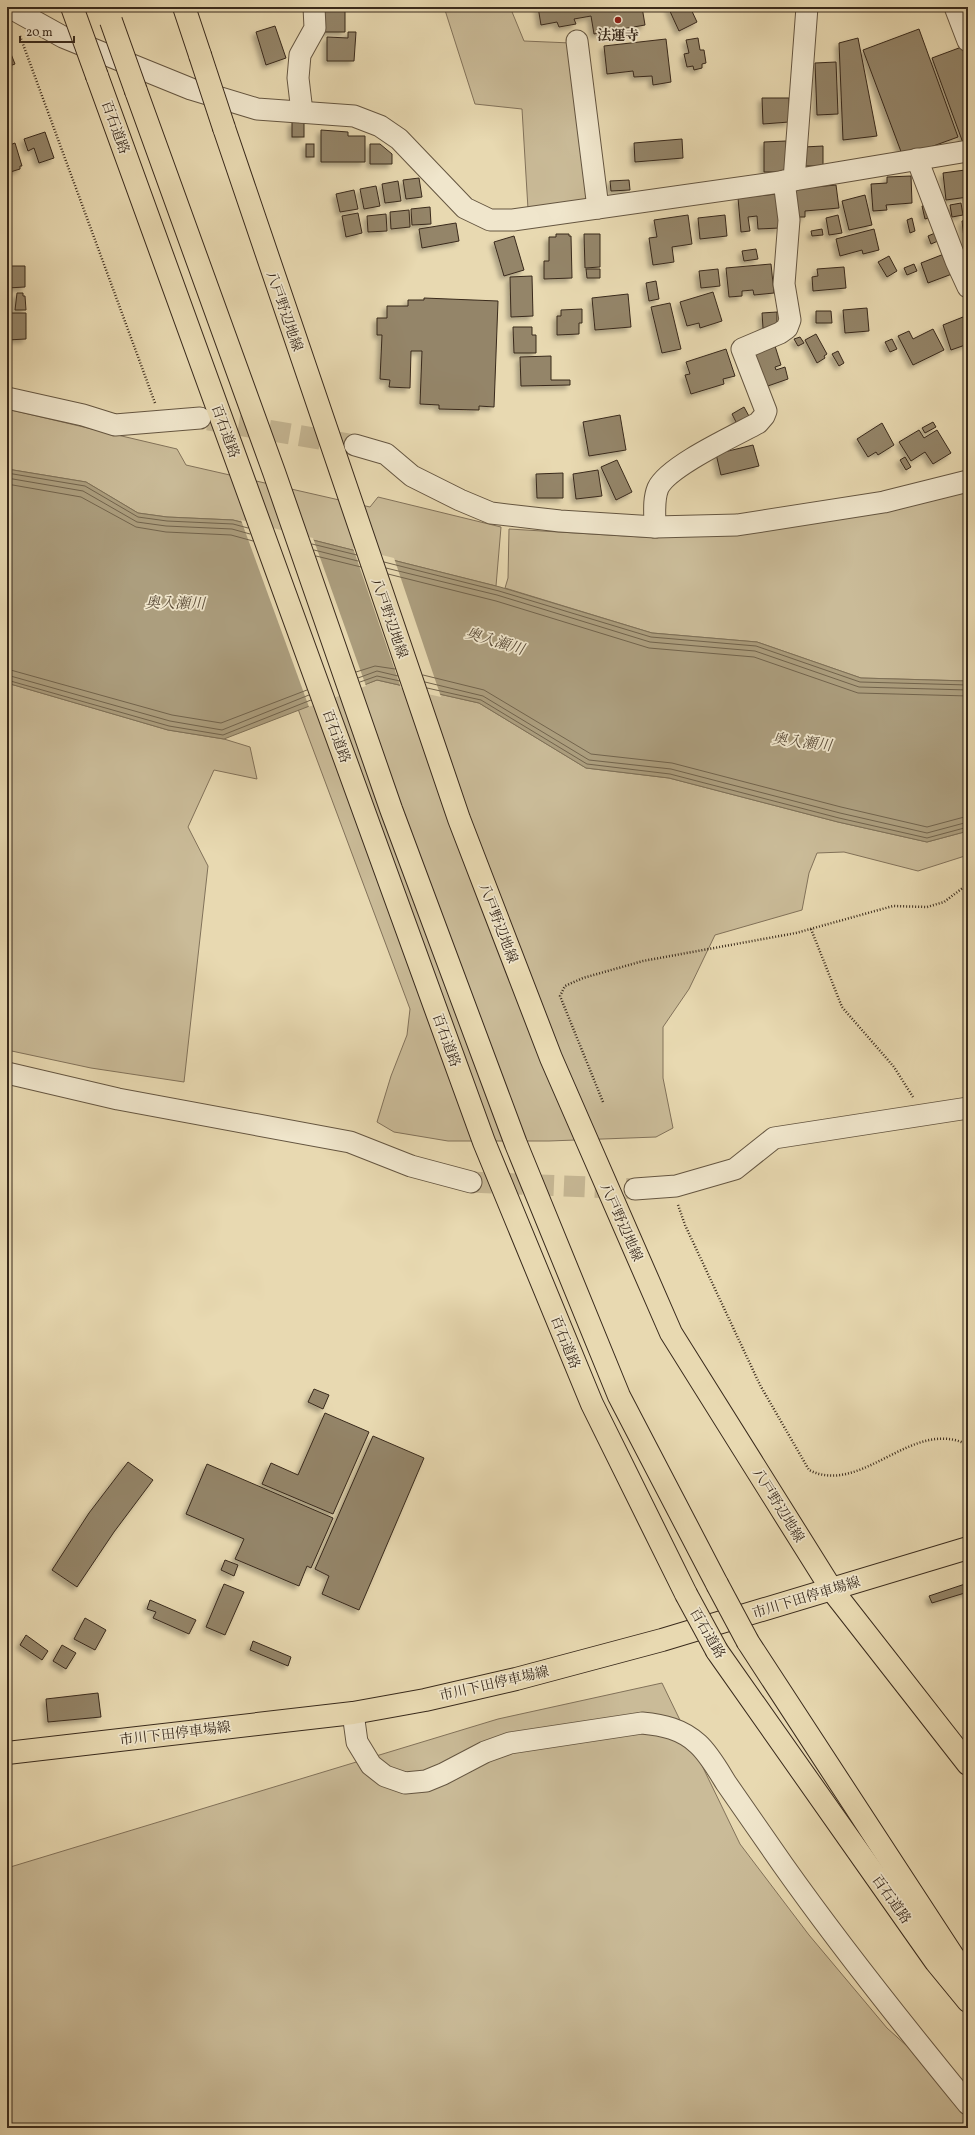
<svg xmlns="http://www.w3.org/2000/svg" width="975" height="2135" font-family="Vollkorn,'Noto Serif JP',serif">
<defs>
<filter id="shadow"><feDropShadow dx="-3.5" dy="3.5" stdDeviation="2" flood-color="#0004"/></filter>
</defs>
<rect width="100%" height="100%" fill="#e8d9b1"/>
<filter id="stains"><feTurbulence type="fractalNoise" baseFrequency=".005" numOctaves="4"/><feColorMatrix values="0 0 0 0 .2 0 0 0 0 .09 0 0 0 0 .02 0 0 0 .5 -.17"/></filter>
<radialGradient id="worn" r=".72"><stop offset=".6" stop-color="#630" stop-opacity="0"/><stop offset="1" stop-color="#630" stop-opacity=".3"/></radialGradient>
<g fill="#cabb98" stroke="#82725a">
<path d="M 444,7 L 510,7 L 524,41 L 571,43 L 589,199 L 528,209 L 522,109 L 475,104 Z"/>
<path d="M 7,409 L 177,449 L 186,465 L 370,507 L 378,497 L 501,527 L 496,586 L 233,520 L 167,517 L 138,513 L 86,482 L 7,469 Z"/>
<path d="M 968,492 L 968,681 L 861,678 L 757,642 L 652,633 L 505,588 L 508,578 L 509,529 L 642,537 L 736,534 L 848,518 Z"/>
<path d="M 377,680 L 479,703 L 586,768 L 669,778 L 838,822 L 927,842 L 968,831 L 968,855 L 918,871 L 844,852 L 817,853 L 809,873 L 802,910 L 715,935 L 689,989 L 663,1027 L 663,1078 L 673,1128 L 656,1137 L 549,1141 L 448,1141 L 394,1132 L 377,1122 L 391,1076 L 407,1035 L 410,1009 L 298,709 Z"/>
<path d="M 7,683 L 168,730 L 224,739 L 250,747 L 257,779 L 214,770 L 188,827 L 208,866 L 184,1082 L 91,1068 L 7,1050 Z"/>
<path d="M 662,1683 L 740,1844 L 809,1935 L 887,2028 L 968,2101 L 968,2128 L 7,2128 L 7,1868 L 498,1719 Z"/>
</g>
<path fill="#ac9e7e" stroke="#7e7057" d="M 7,469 L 86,482 L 138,513 L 167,517 L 233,520 L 500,587 L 652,633 L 757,642 L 861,678 L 968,681 L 968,831 L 927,842 L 838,822 L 669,778 L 586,768 L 479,703 L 377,680 L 224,739 L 168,730 L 7,683 Z"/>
<g fill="#e8d9b1">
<path d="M 241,520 L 313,538 L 366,686 L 309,707 Z"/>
<path d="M 353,548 L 394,558 L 441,697 L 401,688 Z"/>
</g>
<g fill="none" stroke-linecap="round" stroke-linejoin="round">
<g stroke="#72644d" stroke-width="1">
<path d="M 7,473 L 85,486 L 138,517 L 167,521 L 233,524 L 248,528"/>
<path d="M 7,478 L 83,491 L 137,522 L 166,526 L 232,529 L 250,534"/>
<path d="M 7,484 L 81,497 L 136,527 L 166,532 L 231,535 L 253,541"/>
<path d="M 312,544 L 357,555"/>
<path d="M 314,550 L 358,561"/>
<path d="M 316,556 L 361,567"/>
<path d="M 384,562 L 499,591 L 651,637 L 756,646 L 860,682 L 968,685"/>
<path d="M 386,568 L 497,595 L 650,642 L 755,651 L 859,687 L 968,690"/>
<path d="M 388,574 L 496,601 L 649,648 L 754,657 L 858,693 L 968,696"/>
<path d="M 7,669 L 172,715 L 221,723 L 307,690"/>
<path d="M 356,672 L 375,666 L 395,669"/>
<path d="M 7,675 L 170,721 L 222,730 L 309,695"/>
<path d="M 423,675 L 484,690 L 591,754 L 672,763 L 841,807 L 927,827 L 968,816"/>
<path d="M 358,678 L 377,671 L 398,676"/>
<path d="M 7,680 L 169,726 L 223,735 L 311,700"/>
<path d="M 360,682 L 377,676 L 400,681"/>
<path d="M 425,682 L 483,696 L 589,760 L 671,769 L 840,813 L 927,833 L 968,822"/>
<path d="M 427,688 L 481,700 L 587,764 L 670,774 L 839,818 L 927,838 L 968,827"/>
</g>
</g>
<g fill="#948569" stroke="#392a1c" filter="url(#shadow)">
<path d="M 323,7 L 345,7 L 345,32 L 322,32 Z"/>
<path d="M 538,7 L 642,7 L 645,25 L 594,34 L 591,16 L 574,19 L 576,24 L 559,27 L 557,22 L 541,25 Z"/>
<path d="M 668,7 L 690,7 L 697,22 L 679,31 Z"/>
<path d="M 275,26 L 286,58 L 266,65 L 256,32 Z"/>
<path d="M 919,29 L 958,137 L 903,157 L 863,50 Z"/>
<path d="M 348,32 L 356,32 L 354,61 L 327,61 L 327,37 L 348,38 Z"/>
<path d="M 698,38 L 700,50 L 704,50 L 706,63 L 702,64 L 702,68 L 694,70 L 693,66 L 687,67 L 684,54 L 689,53 L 686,40 Z"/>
<path d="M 858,38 L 877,136 L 843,140 L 839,43 Z"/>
<path d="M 666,39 L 671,82 L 653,85 L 652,76 L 634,77 L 633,71 L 607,74 L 604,46 Z"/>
<path d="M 967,45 L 968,142 L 963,143 L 932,58 Z"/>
<path d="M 9,49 L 15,64 L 7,67 L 7,50 Z"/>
<path d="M 836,62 L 838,114 L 817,115 L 815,63 Z"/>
<path d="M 762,98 L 789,98 L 789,122 L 763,124 Z"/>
<rect x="292" y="122" width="12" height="15"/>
<path d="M 321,130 L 348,132 L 348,136 L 365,136 L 365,162 L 321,162 Z"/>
<path d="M 45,132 L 54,158 L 39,163 L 34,148 L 28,151 L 24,139 Z"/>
<path d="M 682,139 L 683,158 L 635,162 L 634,143 Z"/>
<path d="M 786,141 L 787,172 L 764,172 L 764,142 Z"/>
<path d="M 15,143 L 22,166 L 20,166 L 20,169 L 7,173 L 7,146 Z"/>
<rect x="306" y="144" width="8" height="13"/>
<path d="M 370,144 L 380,144 L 392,154 L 392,164 L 370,164 Z"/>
<path d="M 823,146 L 823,166 L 804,166 L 804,147 Z"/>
<path d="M 965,170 L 968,197 L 946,200 L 943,173 Z"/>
<path d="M 911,176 L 912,203 L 886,205 L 887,210 L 873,211 L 871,184 L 887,183 L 887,177 Z"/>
<path d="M 419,178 L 422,197 L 406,199 L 403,180 Z"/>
<path d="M 629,180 L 630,190 L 611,191 L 610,181 Z"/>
<path d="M 398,181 L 401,201 L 385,203 L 382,184 Z"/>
<path d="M 836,185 L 839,208 L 805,211 L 805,217 L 796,217 L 794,189 Z"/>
<path d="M 376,186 L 380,206 L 364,209 L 360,189 Z"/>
<path d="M 354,190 L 358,209 L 340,212 L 336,194 Z"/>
<path d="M 777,194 L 780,228 L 758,229 L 757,216 L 748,217 L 750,231 L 741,232 L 738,198 Z"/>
<path d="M 865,195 L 872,225 L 849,230 L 842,201 Z"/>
<path d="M 961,203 L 963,215 L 952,217 L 950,205 Z"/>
<path d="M 929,205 L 932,217 L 925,219 L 922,206 Z"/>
<path d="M 430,207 L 431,224 L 412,225 L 411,209 Z"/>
<path d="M 409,210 L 410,227 L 391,229 L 390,212 Z"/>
<path d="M 358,213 L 362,233 L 346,237 L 342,216 Z"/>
<path d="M 386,214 L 387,231 L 368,232 L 367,216 Z"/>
<path d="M 688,215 L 692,244 L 672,247 L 674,262 L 653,265 L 649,238 L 657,237 L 654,220 Z"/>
<path d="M 725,215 L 727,236 L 700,239 L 698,218 Z"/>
<path d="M 838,215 L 842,233 L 829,235 L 826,218 Z"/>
<path d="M 912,218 L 915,231 L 910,233 L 907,220 Z"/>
<path d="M 968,220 L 968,245 L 965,246 L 962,221 Z"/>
<path d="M 456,223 L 459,241 L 422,248 L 419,229 Z"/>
<path d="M 822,229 L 823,235 L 812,236 L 811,231 Z"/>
<path d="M 874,229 L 879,250 L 863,254 L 862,250 L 840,256 L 836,239 Z"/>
<path d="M 935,233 L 938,241 L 931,244 L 928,236 Z"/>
<path d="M 556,234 L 569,234 L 569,236 L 571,236 L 572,278 L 544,279 L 544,261 L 549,261 L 549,237 L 556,237 Z"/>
<path d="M 584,234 L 600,234 L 600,267 L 585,268 Z"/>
<path d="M 514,236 L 524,270 L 504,276 L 494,242 Z"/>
<path d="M 968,248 L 968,267 L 962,249 Z"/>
<path d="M 756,249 L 758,259 L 744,261 L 742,251 Z"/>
<path d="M 944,254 L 952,274 L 928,283 L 921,263 Z"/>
<path d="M 889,256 L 897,271 L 887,277 L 878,262 Z"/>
<path d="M 771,264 L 774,293 L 754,295 L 753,290 L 742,291 L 742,296 L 729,297 L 726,268 Z"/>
<path d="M 914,264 L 917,271 L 907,275 L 904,268 Z"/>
<path d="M 7,266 L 25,266 L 25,287 L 7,288 Z"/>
<path d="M 844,267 L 846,288 L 813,291 L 812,277 L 818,276 L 817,269 Z"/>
<path d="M 586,269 L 600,269 L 600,278 L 587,278 Z"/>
<path d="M 718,269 L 720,286 L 701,288 L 699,271 Z"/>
<path d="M 532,276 L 533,316 L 511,317 L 510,277 Z"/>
<path d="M 656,281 L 659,299 L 649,301 L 646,283 Z"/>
<path d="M 713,292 L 722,321 L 700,328 L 699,323 L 687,326 L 680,302 Z"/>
<path d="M 17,293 L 23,293 L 23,296 L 25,296 L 26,310 L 15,310 Z"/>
<path d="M 628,294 L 631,327 L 595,330 L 592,298 Z"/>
<path d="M 424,298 L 498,301 L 494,407 L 479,406 L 479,410 L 439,409 L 439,405 L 420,404 L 422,351 L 411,351 L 410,388 L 389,387 L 390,380 L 380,379 L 382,335 L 377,335 L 377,318 L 387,318 L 387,306 L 408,306 L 408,300 L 424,300 Z"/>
<path d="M 670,303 L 681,349 L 662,353 L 651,307 Z"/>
<path d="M 867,308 L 869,331 L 845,333 L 843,310 Z"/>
<path d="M 582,309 L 582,323 L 579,323 L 579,334 L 557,335 L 557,316 L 561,316 L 561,310 Z"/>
<path d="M 816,311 L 831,311 L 832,323 L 816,323 Z"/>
<path d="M 777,312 L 777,327 L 763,328 L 762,313 Z"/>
<path d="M 7,313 L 26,313 L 26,339 L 7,340 Z"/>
<path d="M 968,315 L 968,344 L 951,350 L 943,325 Z"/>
<path d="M 513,327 L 532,327 L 532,335 L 536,335 L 536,353 L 514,353 Z"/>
<path d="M 933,329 L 944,350 L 913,365 L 898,336 L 909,331 L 913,339 Z"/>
<path d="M 816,334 L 827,354 L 824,356 L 825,358 L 817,363 L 805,340 Z"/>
<path d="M 800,337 L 804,343 L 798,346 L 794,339 Z"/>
<path d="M 892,339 L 897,349 L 890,352 L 885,342 Z"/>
<path d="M 775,346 L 781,365 L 775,367 L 776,370 L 785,367 L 788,379 L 762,388 L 753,352 Z"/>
<path d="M 726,349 L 735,376 L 723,379 L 724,384 L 691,394 L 685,375 L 690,374 L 686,362 Z"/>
<path d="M 838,351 L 844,363 L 839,366 L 832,354 Z"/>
<path d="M 551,356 L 551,380 L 570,380 L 570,385 L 521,386 L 520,357 Z"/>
<path d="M 744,407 L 750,418 L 737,424 L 732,414 Z"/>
<path d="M 620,415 L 626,450 L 589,456 L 583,422 Z"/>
<path d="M 933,422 L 936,427 L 925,433 L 922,428 Z"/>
<path d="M 882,423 L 894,445 L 878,455 L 876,452 L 868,457 L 857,439 Z"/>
<path d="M 919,430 L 924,438 L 937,430 L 951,453 L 933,464 L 925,452 L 911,461 L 899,442 Z"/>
<path d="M 753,445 L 759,466 L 721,475 L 716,454 Z"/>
<path d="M 905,457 L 911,467 L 906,470 L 900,460 Z"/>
<path d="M 617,460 L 632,492 L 616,500 L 601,467 Z"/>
<path d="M 598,470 L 602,496 L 576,499 L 573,474 Z"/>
<path d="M 563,473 L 563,498 L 537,498 L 536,474 Z"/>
<path d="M 314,1389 L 329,1395 L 323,1409 L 308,1402 Z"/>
<path d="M 325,1413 L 369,1432 L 333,1514 L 262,1484 L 271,1463 L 298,1475 Z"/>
<path d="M 373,1436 L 424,1458 L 359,1610 L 322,1594 L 329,1576 L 315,1569 Z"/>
<path d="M 128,1462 L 153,1480 L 114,1532 L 77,1587 L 52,1570 L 89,1513 Z"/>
<path d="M 207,1464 L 333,1518 L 311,1568 L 307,1566 L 299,1586 L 235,1559 L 244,1539 L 186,1514 Z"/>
<path d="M 225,1560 L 238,1565 L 234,1576 L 221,1570 Z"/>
<path d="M 968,1583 L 968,1592 L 932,1603 L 929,1596 Z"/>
<path d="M 224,1584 L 244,1592 L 225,1635 L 206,1627 Z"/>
<path d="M 150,1600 L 196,1620 L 189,1634 L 153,1618 L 156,1612 L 147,1609 Z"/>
<path d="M 85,1618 L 106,1630 L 95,1650 L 74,1639 Z"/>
<path d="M 26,1635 L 48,1651 L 42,1660 L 20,1645 Z"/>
<path d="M 253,1641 L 291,1657 L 288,1666 L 250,1650 Z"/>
<path d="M 62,1645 L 76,1653 L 66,1669 L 53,1661 Z"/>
<path d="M 98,1693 L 101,1717 L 48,1722 L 46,1699 Z"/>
</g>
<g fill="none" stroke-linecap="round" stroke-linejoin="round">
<g stroke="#c5b693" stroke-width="21" stroke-dasharray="21 10" stroke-linecap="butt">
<path d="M 208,420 L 355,445"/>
<path d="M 471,1182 L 635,1189"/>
</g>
<g stroke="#655641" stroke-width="23">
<g id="minor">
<path d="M 9,7 L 63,37 L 191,89 L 257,109 L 354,116 L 380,126 L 399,139 L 465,208 L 490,220 L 513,220 L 794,180 L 968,151"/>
<path d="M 955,7 L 968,41"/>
<path d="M 577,41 L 598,208"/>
<path d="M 302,112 L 298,78 L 300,55 L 315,28 L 314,7"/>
<path d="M 917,159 L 956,261 L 968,287"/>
<path d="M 794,180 L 807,7"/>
<path d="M 7,398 L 83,415 L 115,425 L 200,418"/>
<path d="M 355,445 L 386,454 L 412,476 L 460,500 L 491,513 L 560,521 L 655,527 L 737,525 L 884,502 L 968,481"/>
<path d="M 655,527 C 655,514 653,500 658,488 C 668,466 736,435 758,423 L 764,416 L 766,411 L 742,349 L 780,333 L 787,328 L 790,320 L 784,284 L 789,220 L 784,181"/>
<path d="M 7,1073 L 118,1099 L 350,1142 L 411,1166 L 471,1182"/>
<path d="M 635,1189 L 676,1186 L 735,1169 L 774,1138 L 968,1108"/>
<path d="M 353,1713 L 357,1742 L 371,1765 L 385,1776 L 405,1783 L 426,1781 L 443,1774 L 485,1752 L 510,1743 L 642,1723 C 663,1725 682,1729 698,1744 C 709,1754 718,1770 726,1783 C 745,1810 764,1838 783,1865 C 841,1947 904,2026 968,2104"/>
</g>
</g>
<g stroke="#392a1c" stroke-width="24">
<g id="major">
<path d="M 184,7 L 200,55"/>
<path d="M 224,128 L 459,819 L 551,1058 L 671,1333 L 832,1590 L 968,1764"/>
<path d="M 7,1753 L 353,1713 L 425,1700 L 516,1679 L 662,1640 L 968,1548"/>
</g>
</g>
<g stroke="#392a1c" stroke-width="24">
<g id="highway">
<path d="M 97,76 L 484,1142 L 592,1404 L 686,1594"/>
<path d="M 136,91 L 274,472 L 391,809 L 516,1144 L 619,1396 L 717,1584"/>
<path d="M 748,1642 L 953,1956 L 968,1975"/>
<path d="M 717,1651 L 936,1962 L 968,2001"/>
</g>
</g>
<g stroke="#392a1c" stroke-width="2.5" stroke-dasharray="1 2" stroke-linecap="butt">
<path d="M 20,36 L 155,403"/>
<path d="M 811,929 L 842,1007 L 894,1067 L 913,1097"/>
<path d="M 603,1102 L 560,996 L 565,986 L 583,978 L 643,961 L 796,933 L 893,906 L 927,907 L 944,902 L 968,884"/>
<path d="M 678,1205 L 685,1225 L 760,1385 L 809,1470 C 862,1497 913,1416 968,1445"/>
</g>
<use href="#minor" stroke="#f0e6cc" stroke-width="21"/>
<use href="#major" stroke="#e8d9b1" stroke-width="22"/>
<use href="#highway" stroke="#e8d9b1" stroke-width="22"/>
<g stroke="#392a1c" stroke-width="24" stroke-linecap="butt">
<path id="major-bridge" d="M 200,55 L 224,128"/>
</g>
<g stroke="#392a1c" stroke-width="24" stroke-linecap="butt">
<g id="highway-bridge">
<path d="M 72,7 L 97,76"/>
<path d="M 111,21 L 136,91"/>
<path d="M 717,1584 L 748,1642"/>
<path d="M 686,1594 L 717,1651"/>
</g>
</g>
<use href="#major-bridge" stroke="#e8d9b1" stroke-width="22"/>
<use href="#highway-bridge" stroke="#e8d9b1" stroke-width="22"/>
</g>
<circle fill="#8f2418" stroke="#f0e6cc" stroke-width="1.5" cx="618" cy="20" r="4"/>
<g text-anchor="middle" stroke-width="3.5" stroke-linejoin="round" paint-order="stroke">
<g font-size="14" font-weight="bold" fill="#392a1c" stroke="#f0e6cc">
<text x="618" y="40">法運寺</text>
</g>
<g font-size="14" fill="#392a1c" stroke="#f0e6cc">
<text transform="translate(116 127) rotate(70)" y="5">百石道路</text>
<text transform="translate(285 311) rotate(71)" y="5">八戸野辺地線</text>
<text transform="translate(226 431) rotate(70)" y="5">百石道路</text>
<text transform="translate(390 618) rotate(71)" y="5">八戸野辺地線</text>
<text transform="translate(337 736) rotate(70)" y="5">百石道路</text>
<text transform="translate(499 923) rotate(69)" y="5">八戸野辺地線</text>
<text transform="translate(447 1040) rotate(70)" y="5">百石道路</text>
<text transform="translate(622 1222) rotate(66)" y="5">八戸野辺地線</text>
<text transform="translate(566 1342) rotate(68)" y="5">百石道路</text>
<text transform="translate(779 1505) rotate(58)" y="5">八戸野辺地線</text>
<text transform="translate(806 1597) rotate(-17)" y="5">市川下田停車場線</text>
<text transform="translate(708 1633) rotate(60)" y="5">百石道路</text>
<text transform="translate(494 1683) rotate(-13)" y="5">市川下田停車場線</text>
<text transform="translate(175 1733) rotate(-7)" y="5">市川下田停車場線</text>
<text transform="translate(892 1899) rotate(55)" y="5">百石道路</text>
</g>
<g font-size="15" font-style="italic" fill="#5c4d39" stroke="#f0e6cc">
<text transform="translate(175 603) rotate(1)" y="5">奥入瀬川</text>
<text transform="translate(495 641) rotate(17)" y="5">奥入瀬川</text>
<text transform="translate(802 742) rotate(7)" y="5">奥入瀬川</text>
</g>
</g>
<rect width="975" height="2135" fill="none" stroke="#e8d9b1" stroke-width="24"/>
<rect x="8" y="8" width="959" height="2119" fill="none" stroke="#392a1c" stroke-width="2"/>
<rect x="12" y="12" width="951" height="2111" fill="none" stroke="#392a1c"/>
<path d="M20 36v6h54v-6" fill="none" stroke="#392a1c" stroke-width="2"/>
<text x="26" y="36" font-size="12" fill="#392a1c" stroke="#f0e6cc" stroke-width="3" paint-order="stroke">20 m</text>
<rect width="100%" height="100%" filter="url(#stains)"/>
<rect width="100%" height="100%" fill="url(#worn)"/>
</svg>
